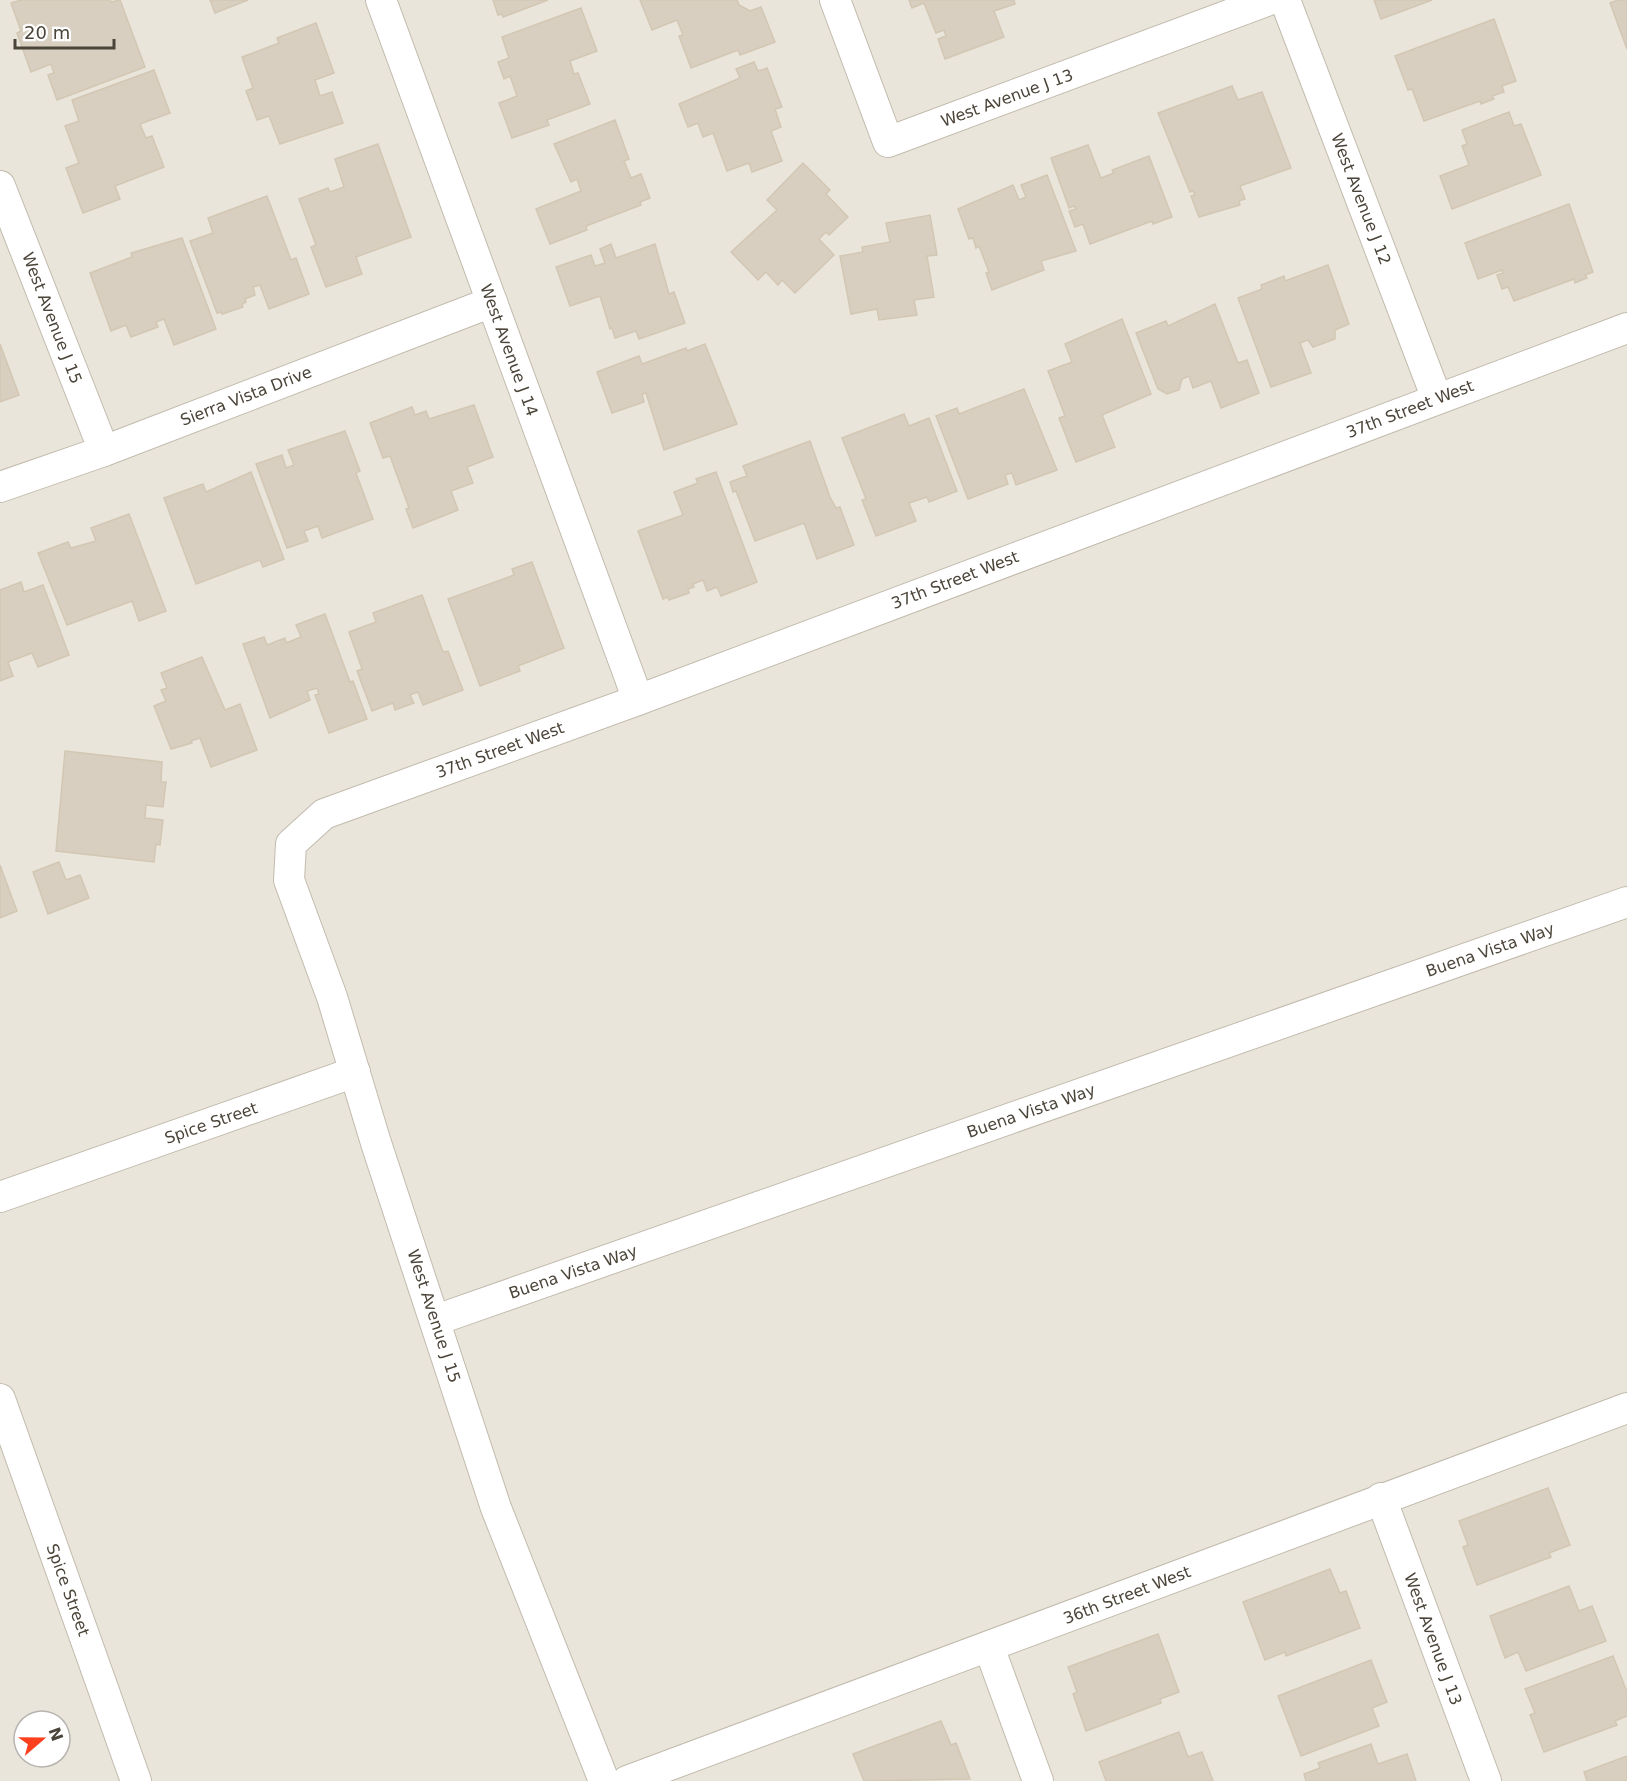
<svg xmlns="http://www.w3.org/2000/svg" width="1627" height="1781" font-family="'DejaVu Sans',sans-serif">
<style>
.residential{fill:#eae5da;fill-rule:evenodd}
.building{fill:#d8cfc1;stroke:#d3c7b4;stroke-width:1.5}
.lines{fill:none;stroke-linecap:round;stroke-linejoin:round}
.street-casing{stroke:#c2bbae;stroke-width:32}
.street{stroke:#fff;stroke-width:30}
.labels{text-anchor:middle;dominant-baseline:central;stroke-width:5;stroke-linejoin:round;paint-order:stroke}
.street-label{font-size:16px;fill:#4b4439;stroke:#fff}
</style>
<rect width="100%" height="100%" fill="#f6f3ec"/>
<path class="residential" d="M0 0H1627V1781H0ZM24 1721H60V1757H24Z"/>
<g class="building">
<polygon points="21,0 110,0 111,2 120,0 145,67 57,100 48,75 54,73 51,64 31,72 17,33 21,31 11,3"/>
<polygon points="210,0 248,0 215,13"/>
<polygon points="493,0 548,0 503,17 502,14 498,15"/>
<polygon points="640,0 737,0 739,5 750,11 761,7 775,42 740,55 738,50 691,68 679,36 683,35 677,20 652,30"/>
<polygon points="909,0 1014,0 1015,4 994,11 1004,37 945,59 938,39 946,36 944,30 936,33 924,3 912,8"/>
<polygon points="1374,0 1432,0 1381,19"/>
<polygon points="1618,0 1627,0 1627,49 1610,3"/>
<polygon points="581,8 597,51 570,61 574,74 578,73 590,104 547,120 549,125 512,138 499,103 517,96 510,76 504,79 498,62 509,58 502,37"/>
<polygon points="1494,19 1516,81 1502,86 1504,92 1492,96 1494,99 1481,104 1480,101 1424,121 1412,89 1408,90 1395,56"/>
<polygon points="316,23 334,73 315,80 320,96 332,92 343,123 280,144 269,116 257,120 246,91 253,88 242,57 279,43 277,38"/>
<polygon points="754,62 758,71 767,68 782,107 775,109 781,127 771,131 782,161 752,172 749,163 727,171 713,133 703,137 698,123 688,127 679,104 740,78 736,69"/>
<polygon points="154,70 170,113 140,124 146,138 152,136 164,167 115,186 120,199 83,213 66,168 79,163 65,126 79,121 72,100"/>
<polygon points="1232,86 1238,100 1262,92 1291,168 1240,186 1245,199 1239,201 1240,205 1199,217 1191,196 1195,195 1193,191 1190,192 1158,113"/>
<polygon points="1509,112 1514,126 1521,124 1541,175 1452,209 1440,176 1469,165 1462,146 1467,144 1462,130"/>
<polygon points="615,120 629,159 624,161 631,178 641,174 650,198 640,202 641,205 586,226 587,230 550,244 536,209 581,191 577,179 571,182 554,144"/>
<polygon points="378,144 411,237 356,257 362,274 326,287 311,247 316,245 299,199 328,188 330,192 344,187 335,159"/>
<polygon points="1088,145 1101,178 1114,173 1112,170 1149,156 1172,217 1153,224 1152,221 1090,244 1083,224 1075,227 1069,211 1076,209 1074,206 1069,208 1051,158"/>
<polygon points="803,163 830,190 826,194 848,217 829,235 826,232 819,239 834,255 795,293 782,280 778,285 766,272 758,280 731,252 777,210 767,200"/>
<polygon points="1047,175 1076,251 1041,261 1044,270 992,290 986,273 989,272 979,246 976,248 973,238 969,239 958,209 1013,185 1019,200 1026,197 1021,185"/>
<polygon points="267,196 291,260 296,258 309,294 269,309 260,285 253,287 255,295 245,299 246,302 242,304 243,307 222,314 221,312 217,313 190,241 213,233 208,218"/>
<polygon points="1569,204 1593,272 1585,275 1587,278 1575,283 1574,279 1514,301 1508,287 1502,289 1497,275 1503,273 1502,270 1478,279 1465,243"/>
<polygon points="930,215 937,255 927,256 934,297 914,300 917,315 879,320 877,309 851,314 840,256 863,252 862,247 890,242 886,223"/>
<polygon points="182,238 216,329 174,345 164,319 156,322 158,327 131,337 126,325 111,331 90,273 132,257 131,253"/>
<polygon points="611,244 616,258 655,244 669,294 674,292 685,323 639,339 636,331 615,338 612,328 610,329 600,296 570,306 556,267 591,255 595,266 605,263 600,249"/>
<polygon points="1328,265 1349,324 1335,330 1335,339 1313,347 1308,340 1300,343 1311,373 1271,387 1238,298 1262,289 1261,285 1284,276 1285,281"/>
<polygon points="1215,304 1238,363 1247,360 1259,393 1221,408 1211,381 1193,388 1189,376 1182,379 1179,390 1167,394 1158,389 1136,333 1166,321 1168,326"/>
<polygon points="1122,319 1151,394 1102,415 1115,447 1076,462 1059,418 1065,416 1048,371 1072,362 1065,344"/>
<polygon points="0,344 19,395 0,402"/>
<polygon points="705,344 737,424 664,450 646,393 642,394 644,402 612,413 597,372 639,356 642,364 686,348 687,351"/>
<polygon points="1024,389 1057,470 1016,485 1012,473 1005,475 1008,484 968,499 936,416 957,408 959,414"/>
<polygon points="474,405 493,457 467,467 473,483 451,491 458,510 413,528 406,509 409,508 390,456 383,458 370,423 412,407 415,415 426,411 429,419"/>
<polygon points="904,414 909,426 929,418 957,491 929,502 927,497 909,503 916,521 876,536 862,500 866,499 842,438"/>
<polygon points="345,431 360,471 356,473 373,519 322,538 318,526 304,531 308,541 287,548 256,464 282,455 286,468 294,465 288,450"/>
<polygon points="810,441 830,497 836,508 840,507 854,545 817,559 804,523 755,541 736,491 733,492 730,482 747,476 743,466"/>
<polygon points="251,472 284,559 263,567 260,560 196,584 164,498 203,484 206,492"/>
<polygon points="716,472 757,582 721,596 717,587 707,591 703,580 693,584 694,587 688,589 689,593 669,600 668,597 663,599 638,531 683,515 674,492 698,483 696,479"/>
<polygon points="129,514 166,611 139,621 132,601 67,625 38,553 68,542 71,548 96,541 91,528"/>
<polygon points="532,562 564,648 518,666 520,671 480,686 448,599 514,575 512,569"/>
<polygon points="21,582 24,592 43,585 69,655 38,667 32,653 8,662 13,676 0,681 0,590"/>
<polygon points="422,595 443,652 448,651 463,690 423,705 418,692 410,695 414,703 395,710 393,703 372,711 357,671 362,669 349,632 376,622 373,613"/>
<polygon points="325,614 350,682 353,681 367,719 329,733 315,695 319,694 317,688 307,691 310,700 270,718 243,644 264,637 267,645 285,638 286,643 301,637 296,625"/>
<polygon points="202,657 225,710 240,704 257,750 211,767 200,738 191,741 192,743 171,749 154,706 166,701 161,690 167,688 161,673"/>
<polygon points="65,751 162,762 161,782 166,782 163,807 146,805 145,818 163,820 160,845 156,844 154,862 56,851"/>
<polygon points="59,862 66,880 80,875 89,898 48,914 33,872"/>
<polygon points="0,865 17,911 0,918"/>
<polygon points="1548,1488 1570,1545 1549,1553 1551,1557 1477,1585 1463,1547 1468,1545 1459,1521"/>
<polygon points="1330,1569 1340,1593 1346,1591 1360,1628 1286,1656 1285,1652 1265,1660 1243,1602"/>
<polygon points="1569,1586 1579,1611 1592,1606 1606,1641 1526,1671 1518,1652 1505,1658 1490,1616"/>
<polygon points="1158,1634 1179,1692 1160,1699 1161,1703 1086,1731 1073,1694 1077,1692 1068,1667"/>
<polygon points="1613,1656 1627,1692 1627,1716 1615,1721 1617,1725 1544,1752 1530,1715 1535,1713 1525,1689"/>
<polygon points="1371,1660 1387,1702 1372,1708 1379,1726 1301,1756 1278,1696"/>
<polygon points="941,1721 951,1745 956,1743 970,1779 864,1781 853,1754"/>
<polygon points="1179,1732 1188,1757 1202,1752 1213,1781 1106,1781 1099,1762"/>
<polygon points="1371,1744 1378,1764 1407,1754 1416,1781 1306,1781 1304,1774 1320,1768 1318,1763"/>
<polygon points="1627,1756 1627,1781 1587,1781 1584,1772"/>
</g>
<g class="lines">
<defs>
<g id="street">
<polyline points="381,0 638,700"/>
<polyline points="835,0 888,142 1269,0"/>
<polyline points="1285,0 1437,399"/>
<polyline points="0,186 104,451"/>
<polyline points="0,487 104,451 492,302"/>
<polyline points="0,1197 355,1072"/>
<polyline points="436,1320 1627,902"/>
<polyline points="0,1399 136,1781"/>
<polyline points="1381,1498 1486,1781"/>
<polyline points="989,1647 1038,1781"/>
<polyline points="604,1781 496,1508 376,1143 332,997 289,880 291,844 324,814 638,700 1627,328"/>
<polyline points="627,1781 1627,1408"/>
</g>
</defs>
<use href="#street" class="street-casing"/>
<use href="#street" class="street"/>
</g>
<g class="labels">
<g class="street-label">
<text transform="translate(1007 98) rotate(-20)">West Avenue J 13</text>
<text transform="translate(1361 199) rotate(69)">West Avenue J 12</text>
<text transform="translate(52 318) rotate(69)">West Avenue J 15</text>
<text transform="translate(509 350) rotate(70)">West Avenue J 14</text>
<text transform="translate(246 396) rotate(-21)">Sierra Vista Drive</text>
<text transform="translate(1410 409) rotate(-21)">37th Street West</text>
<text transform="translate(955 580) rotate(-21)">37th Street West</text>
<text transform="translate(500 750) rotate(-20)">37th Street West</text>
<text transform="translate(1490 950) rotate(-19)">Buena Vista Way</text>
<text transform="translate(1031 1111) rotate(-19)">Buena Vista Way</text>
<text transform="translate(211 1123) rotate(-19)">Spice Street</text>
<text transform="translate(573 1272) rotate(-19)">Buena Vista Way</text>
<text transform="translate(434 1316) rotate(72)">West Avenue J 15</text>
<text transform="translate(68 1590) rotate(70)">Spice Street</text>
<text transform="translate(1127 1595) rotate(-21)">36th Street West</text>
<text transform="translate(1433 1639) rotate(70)">West Avenue J 13</text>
</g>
</g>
<g transform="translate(42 1739) rotate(70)"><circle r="28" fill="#ffffff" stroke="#b7b4b0" stroke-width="1.5"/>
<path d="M0-4.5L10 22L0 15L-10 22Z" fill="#fc3f1d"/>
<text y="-9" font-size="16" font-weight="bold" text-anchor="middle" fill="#4b4439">N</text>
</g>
<path d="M15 39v9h99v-9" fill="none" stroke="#4b4439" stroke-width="3"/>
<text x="24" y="39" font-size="18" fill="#4b4439" stroke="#ffffff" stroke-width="4.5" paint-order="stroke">20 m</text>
</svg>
